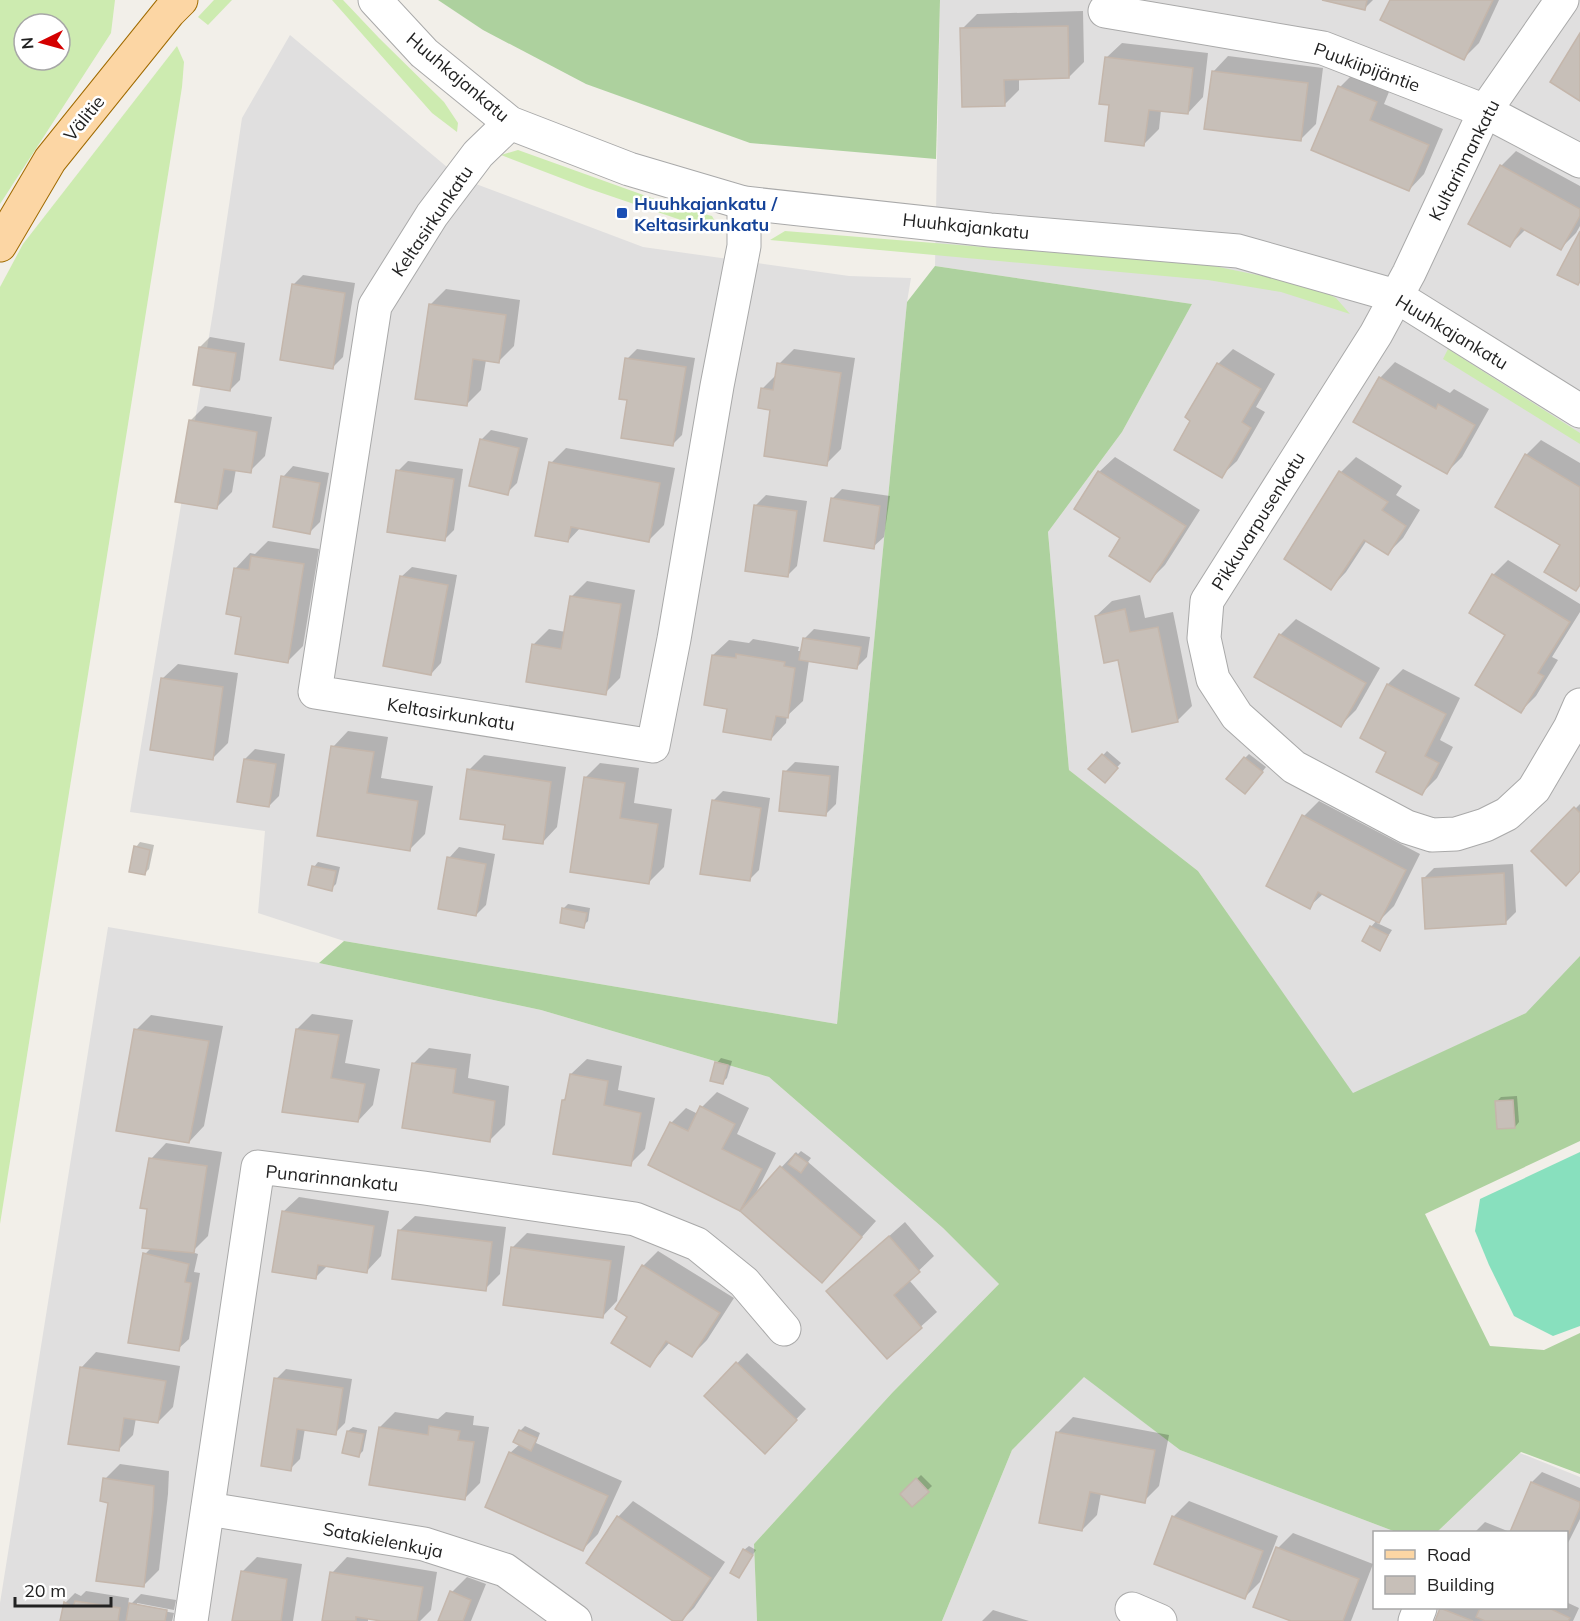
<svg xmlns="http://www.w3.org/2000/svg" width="1580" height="1621" font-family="Mulish,sans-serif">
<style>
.residential{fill:#e0dfdf}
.grass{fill:#cdebb0;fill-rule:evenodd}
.forest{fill:#add19e}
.pitch{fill:#88e0be}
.shadow{fill:#0003}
.building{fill:#c7bfb8;stroke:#c4b6ab;stroke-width:1.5}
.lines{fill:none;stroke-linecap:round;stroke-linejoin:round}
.minor-casing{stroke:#a9a9a9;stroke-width:35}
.major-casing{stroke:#a06b00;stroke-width:35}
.minor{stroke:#fff;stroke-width:33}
.major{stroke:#fcd6a4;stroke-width:33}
.transit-dot{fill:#1a4fb4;stroke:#fff;stroke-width:2}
.labels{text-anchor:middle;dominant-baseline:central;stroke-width:5;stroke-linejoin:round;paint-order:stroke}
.street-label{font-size:18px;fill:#222;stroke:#fff}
.transit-label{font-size:18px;font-weight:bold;fill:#164399;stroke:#fff;text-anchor:start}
</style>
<rect width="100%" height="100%" fill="#f2efe9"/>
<g class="residential">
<polygon points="940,0 1580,0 1580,1032 1526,1013 1353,1094 1198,871 1069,770 1048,532 1122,432 1192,304 935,266"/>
<polygon points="290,35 460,178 643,247 849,276 911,278 907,302 837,1024 344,941 258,913 265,831 130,812 214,306 242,118"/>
<polygon points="108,927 319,963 541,1010 769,1077 943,1228 999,1284 892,1393 754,1544 757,1621 0,1621 0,1603"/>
<polygon points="1084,1376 1180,1450 1396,1532 1374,1532 1374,1608 1566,1608 1566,1532 1437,1532 1520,1453 1580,1477 1580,1621 942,1621 1012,1450"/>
</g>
<g class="grass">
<path d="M0 0H115L111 33 0 204ZM24 24H60V60H24Z"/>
<polygon points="214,0 232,0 208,25 198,17"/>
<polygon points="332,0 343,0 379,38 444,102 458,123 457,132 432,113"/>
<polygon points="177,46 184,62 182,87 0,1224 0,287 23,244"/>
<polygon points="518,150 674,206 712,216 722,234 587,188 501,155"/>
<polygon points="785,231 1209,265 1315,287 1336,298 1350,314 1281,292 1208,280 770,240"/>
<polygon points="1448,349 1580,433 1580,444 1443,359"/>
</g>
<g class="forest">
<polygon points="438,0 940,0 936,159 750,143 586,84 483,30"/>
<polygon points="935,266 1192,304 1122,432 1048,532 1069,770 1198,871 1353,1093 1526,1013 1580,956 1580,1141 1425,1214 1490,1346 1544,1350 1580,1333 1580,1474 1521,1452 1437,1532 1396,1532 1180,1450 1084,1377 1012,1450 942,1621 757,1621 754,1544 892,1393 999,1284 943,1228 769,1077 541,1010 319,963 344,941 837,1024 907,302"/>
</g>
<polygon class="pitch" points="1580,1152 1580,1326 1553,1336 1514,1316 1489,1265 1475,1231 1480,1199"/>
<g class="shadow">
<polygon points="1328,0 1373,0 1364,9"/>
<polygon points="1391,0 1499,0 1479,43 1463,59"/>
<polygon points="1083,11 1084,62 1069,77 1019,78 1019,90 1004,105 962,29 977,14"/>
<polygon points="1122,43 1208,53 1203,97 1188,113 1161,110 1159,129 1144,144 1111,103 1106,58"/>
<polygon points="1228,56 1323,68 1316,124 1300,140 1213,72"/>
<polygon points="1355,72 1391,87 1384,104 1443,129 1424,174 1409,190 1340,87"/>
<polygon points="1516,151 1580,186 1580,226 1576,233 1561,248 1526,229 1510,245 1501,166"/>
<polygon points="303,275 355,283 343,357 333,367 293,285"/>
<polygon points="446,289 520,300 514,346 498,362 486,360 481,390 466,405 431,304"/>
<polygon points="210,337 245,343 240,380 230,390 200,347"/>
<polygon points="637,349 695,358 682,435 672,445 629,399 627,359"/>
<polygon points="794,349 855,358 841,449 826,464 772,409 762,389 777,374 779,364"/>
<polygon points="1233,349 1275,374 1256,407 1265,412 1237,461 1221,476 1192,420 1218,364"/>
<polygon points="1395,362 1450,393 1454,389 1489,409 1462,457 1447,472 1380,378"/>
<polygon points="205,406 272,417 265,456 250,471 236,469 232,492 217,507 190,421"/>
<polygon points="491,430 528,438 517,483 507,493 481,440"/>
<polygon points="1541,440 1580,463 1580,585 1576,589 1562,544 1526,455"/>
<polygon points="566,448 675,468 664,525 649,540 581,527 568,541 551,463"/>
<polygon points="1115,457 1200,510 1165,565 1150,580 1122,538 1076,509 1099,472"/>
<polygon points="1356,457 1402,486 1396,495 1420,510 1403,538 1388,553 1367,540 1346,572 1331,588 1341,472"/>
<polygon points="408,461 463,469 454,530 444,540 398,471"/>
<polygon points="293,466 329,473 320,522 310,532 283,477"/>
<polygon points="842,489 890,496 884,537 873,547 832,499"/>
<polygon points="766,495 807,501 797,566 787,576 756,505"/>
<polygon points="268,541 319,549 303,646 288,661 243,616 235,569 250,553 255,554"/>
<polygon points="1508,560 1580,604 1580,612 1552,657 1558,660 1536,696 1521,711 1507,635 1493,575"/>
<polygon points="412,567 457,575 441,663 431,674 401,577"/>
<polygon points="587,581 635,590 620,678 605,693 533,645 549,629 566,632 571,597"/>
<polygon points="1140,595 1145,618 1173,612 1192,706 1177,721 1119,659 1096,616 1112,601"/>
<polygon points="1296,619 1380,668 1356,710 1341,725 1256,676 1280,635"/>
<polygon points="814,629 870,637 867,657 857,667 809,660 803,701 787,716 786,723 771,739 729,707 713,655 729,640 749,643 753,639 799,647 798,651 802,651 804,639"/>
<polygon points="178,664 238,673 228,743 213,758 162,679"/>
<polygon points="1403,669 1460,698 1440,740 1453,747 1437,778 1422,793 1388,751 1362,738 1388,684"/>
<polygon points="348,731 388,737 381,778 433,786 425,834 410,849 319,835 333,747"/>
<polygon points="255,749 285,754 279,796 269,806 245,759"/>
<polygon points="1107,751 1121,763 1109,776 1090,769"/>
<polygon points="1249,754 1266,767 1250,787 1245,758"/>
<polygon points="484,755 566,767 557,827 542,843 469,770"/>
<polygon points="795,762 839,766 836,804 826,814 785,772"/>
<polygon points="600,763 639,768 634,803 672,809 664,867 649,882 585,778"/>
<polygon points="723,791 770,798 759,870 749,880 713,801"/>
<polygon points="1319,801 1420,854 1394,906 1377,923 1392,930 1380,949 1364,941 1371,927 1377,920 1324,893 1309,907 1304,816"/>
<polygon points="1580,804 1580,869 1533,851"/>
<polygon points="140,842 154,845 149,869 144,874 136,847"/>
<polygon points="459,847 495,854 486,905 476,915 449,858"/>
<polygon points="318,862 340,867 336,884 331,889 314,867"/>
<polygon points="1513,864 1516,912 1506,922 1424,878 1434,868"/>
<polygon points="568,904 590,908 588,921 583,926 563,909"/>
<polygon points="312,1014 353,1020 345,1063 380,1069 373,1105 358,1121 297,1029"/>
<polygon points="151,1015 223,1026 204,1126 189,1142 136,1030"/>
<polygon points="429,1048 471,1054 468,1078 509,1086 505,1125 489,1141 414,1063"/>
<polygon points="721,1058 732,1061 727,1078 722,1083 717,1063"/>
<polygon points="587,1059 622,1066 618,1090 655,1098 645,1149 630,1164 563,1100 568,1096 571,1074"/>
<polygon points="717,1092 749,1108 737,1134 776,1153 755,1195 796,1152 798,1154 801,1151 811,1158 808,1162 876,1221 837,1265 741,1210 650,1164 671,1123 686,1108 698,1114 702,1107"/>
<polygon points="1517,1096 1519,1122 1515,1127 1496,1102 1501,1097"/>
<polygon points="166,1143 222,1152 208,1236 192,1252 198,1254 194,1272 200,1273 189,1339 178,1349 145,1254 152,1247 149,1208 151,1159"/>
<polygon points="299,1197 389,1211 381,1256 366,1272 328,1265 315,1278 283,1212"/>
<polygon points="415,1216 506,1227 500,1274 485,1289 399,1231"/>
<polygon points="905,1222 934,1256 909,1280 937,1312 887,1357 844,1276"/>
<polygon points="527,1233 625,1246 617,1301 602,1317 512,1248"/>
<polygon points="658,1251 734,1298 707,1340 692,1355 670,1342 650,1365 629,1317 643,1266"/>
<polygon points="96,1352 180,1366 173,1407 158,1422 136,1418 133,1435 118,1450 81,1368"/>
<polygon points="747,1353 806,1409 765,1452 706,1396"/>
<polygon points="286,1369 352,1379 345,1423 335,1433 305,1428 300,1459 290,1469 276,1379"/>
<polygon points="395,1412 438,1419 446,1412 474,1416 473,1425 489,1427 480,1483 465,1498 380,1427"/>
<polygon points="1073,1417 1169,1435 1159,1486 1144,1501 1101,1493 1097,1515 1082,1530 1041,1522 1058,1432"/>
<polygon points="525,1426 540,1433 536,1443 622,1481 598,1534 583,1549 510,1453 520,1444 520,1431"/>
<polygon points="353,1427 367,1430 363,1451 359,1455 348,1431"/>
<polygon points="120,1464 169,1471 168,1494 159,1570 143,1586 110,1501 105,1479"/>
<polygon points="1542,1472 1580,1488 1580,1519 1566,1547 1566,1532 1511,1532 1532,1482"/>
<polygon points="921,1475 932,1486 912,1505 902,1494"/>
<polygon points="633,1501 725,1562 694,1608 681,1621 676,1621 618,1517"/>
<polygon points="1189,1501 1278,1536 1260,1582 1245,1597 1156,1563 1174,1516"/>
<polygon points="1485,1522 1510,1532 1475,1532"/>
<polygon points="1293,1533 1373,1564 1351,1621 1295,1621 1278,1548"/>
<polygon points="749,1546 756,1550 739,1576 744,1550"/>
<polygon points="257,1557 302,1564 293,1621 234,1621 242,1572"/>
<polygon points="347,1557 437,1572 431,1610 420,1621 390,1621 368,1618 368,1621 324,1621 332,1573"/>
<polygon points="467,1577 486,1584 471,1621 440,1621 452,1592"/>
<polygon points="86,1591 129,1598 128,1607 141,1594 176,1600 174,1610 137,1603 137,1606 174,1613 172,1621 62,1621 65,1603 75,1593 81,1596"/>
<polygon points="1566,1602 1579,1608 1573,1621 1436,1621 1442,1608 1566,1608"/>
<polygon points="993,1610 1029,1621 982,1621"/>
</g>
<g class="building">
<polygon points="1322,0 1367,0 1365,10"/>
<polygon points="1390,0 1493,0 1464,60 1380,20"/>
<polygon points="1068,26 1069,78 1004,80 1005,106 962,107 960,28"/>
<polygon points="1580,33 1580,101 1550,82"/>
<polygon points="1105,57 1193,68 1188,114 1149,110 1144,146 1105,141 1109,105 1099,104"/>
<polygon points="1212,71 1308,83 1301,141 1204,129"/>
<polygon points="1338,86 1377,102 1370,120 1429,145 1409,191 1311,150"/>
<polygon points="1500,165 1580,209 1580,216 1561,250 1521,228 1510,247 1468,224"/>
<polygon points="1580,231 1580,281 1578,285 1557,275"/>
<polygon points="292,284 345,293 333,369 280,360"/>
<polygon points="429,304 506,315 499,363 473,359 467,406 415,399"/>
<polygon points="199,347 236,353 230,391 193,385"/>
<polygon points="625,358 686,367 673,446 621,438 627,400 619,399"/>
<polygon points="777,363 841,373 827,466 764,456 770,410 758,408 761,388 773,390"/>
<polygon points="1217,363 1261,389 1242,422 1251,428 1222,478 1174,450 1190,421 1185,417"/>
<polygon points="1379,377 1436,409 1438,404 1475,425 1447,474 1353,422"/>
<polygon points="189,420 257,432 251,473 224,469 217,509 175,502"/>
<polygon points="480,439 519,448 508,495 469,486"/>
<polygon points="1525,454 1580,487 1580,585 1576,591 1544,572 1560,545 1495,507"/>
<polygon points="549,462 660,483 649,542 571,527 568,542 535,536"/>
<polygon points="396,470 454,479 445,541 387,532"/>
<polygon points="1098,471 1186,526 1150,582 1109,556 1120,538 1074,509"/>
<polygon points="1339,471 1388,502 1382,510 1406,526 1388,555 1364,540 1331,590 1284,559"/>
<polygon points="281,476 320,483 310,534 273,527"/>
<polygon points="831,498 880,506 874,549 824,541"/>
<polygon points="754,505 797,511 788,577 745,571"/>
<polygon points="251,556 304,564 288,663 235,654 241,617 226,614 234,568 249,570"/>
<polygon points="1492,574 1570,622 1538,673 1544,676 1521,713 1475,685 1505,635 1469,613"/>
<polygon points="400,576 448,585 431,675 383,666"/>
<polygon points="570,596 621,604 606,695 526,682 532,644 561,649"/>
<polygon points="1125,609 1130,632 1158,627 1178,722 1132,732 1118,660 1104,663 1095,616"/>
<polygon points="1279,634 1366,683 1341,727 1254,677"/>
<polygon points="803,638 861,647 857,669 799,660"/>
<polygon points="736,654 785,662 784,666 795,668 788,718 776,716 771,740 723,732 727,709 704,705 712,655 736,658"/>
<polygon points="161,678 223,687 213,760 150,750"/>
<polygon points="1387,684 1446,714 1425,756 1439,763 1422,795 1376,772 1386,752 1360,738"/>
<polygon points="331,746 374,752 367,793 418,801 410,851 317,836"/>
<polygon points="1102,754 1118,768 1105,783 1088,769"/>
<polygon points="1244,757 1263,772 1245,794 1226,779"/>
<polygon points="244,759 276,764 269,807 237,802"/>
<polygon points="467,769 551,782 543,844 503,839 505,825 460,819"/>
<polygon points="783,771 830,776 826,816 779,811"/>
<polygon points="584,777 625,783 620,818 658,824 649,884 570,872"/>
<polygon points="712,800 761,808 750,881 700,874"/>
<polygon points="1574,807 1580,813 1580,871 1566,886 1531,851"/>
<polygon points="1302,815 1406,870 1379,923 1318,892 1310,909 1266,886"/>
<polygon points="134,846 150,850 145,875 129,872"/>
<polygon points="447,857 486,864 476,916 438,909"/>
<polygon points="312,866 336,871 332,891 308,885"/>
<polygon points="1504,873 1506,924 1425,929 1422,878"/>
<polygon points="562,908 587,913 584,928 560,923"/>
<polygon points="1370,926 1388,935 1380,951 1362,941"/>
<polygon points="134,1029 209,1041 189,1143 116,1131"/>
<polygon points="296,1029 339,1035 331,1078 365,1084 358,1122 282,1112"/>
<polygon points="715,1062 728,1065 723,1084 710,1081"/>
<polygon points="412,1063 456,1069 453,1093 495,1101 490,1142 402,1128"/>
<polygon points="570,1074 608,1081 604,1105 641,1113 631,1166 553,1154 562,1100 565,1100"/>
<polygon points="1513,1100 1515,1128 1497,1129 1495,1101"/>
<polygon points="700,1106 735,1124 722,1149 762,1169 740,1211 648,1165 670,1122 688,1131"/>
<polygon points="795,1154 808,1163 801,1173 788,1164"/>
<polygon points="149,1158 207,1166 194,1253 142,1248 147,1209 140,1208"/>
<polygon points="780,1166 862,1237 822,1283 740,1211"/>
<polygon points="282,1211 374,1226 367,1273 318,1265 316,1279 272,1272"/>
<polygon points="398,1230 492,1242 486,1291 392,1279"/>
<polygon points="889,1236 920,1272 894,1295 922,1328 887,1359 826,1291"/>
<polygon points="511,1247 611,1261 603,1318 503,1305"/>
<polygon points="143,1253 189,1264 185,1282 191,1283 179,1351 128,1343"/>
<polygon points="642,1265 720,1313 692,1357 666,1341 650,1367 611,1343 627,1317 615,1309"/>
<polygon points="736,1362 797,1420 765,1454 704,1396"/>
<polygon points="80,1367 166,1381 158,1423 124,1418 119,1451 68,1444"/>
<polygon points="274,1378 343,1388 336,1435 297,1429 291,1471 261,1466"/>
<polygon points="429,1426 460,1431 458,1440 474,1442 465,1500 369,1485 379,1427 428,1435"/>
<polygon points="519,1430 537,1438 531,1451 513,1442"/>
<polygon points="347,1431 364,1434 359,1457 342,1453"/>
<polygon points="1056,1432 1155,1450 1145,1503 1090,1492 1082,1531 1039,1523"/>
<polygon points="509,1452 608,1496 583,1551 485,1507"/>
<polygon points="103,1478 154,1486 153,1510 144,1587 96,1581 108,1503 100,1501"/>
<polygon points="916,1478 929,1492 912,1507 900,1494"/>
<polygon points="1531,1482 1580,1502 1580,1507 1566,1540 1566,1532 1510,1532"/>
<polygon points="617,1516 711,1578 682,1621 673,1621 586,1563"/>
<polygon points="1172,1516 1263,1551 1245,1599 1154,1564"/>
<polygon points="1276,1547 1359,1579 1343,1621 1291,1621 1253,1607"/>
<polygon points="743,1549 753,1555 739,1578 730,1573"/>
<polygon points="241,1571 287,1579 281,1621 232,1621"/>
<polygon points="330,1572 423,1587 417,1621 381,1621 356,1617 356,1621 322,1621"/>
<polygon points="450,1591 471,1600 463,1621 438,1621"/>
<polygon points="75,1601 120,1608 118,1621 60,1621 64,1602 73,1607"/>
<polygon points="129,1603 167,1610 165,1621 126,1621"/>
<polygon points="1440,1608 1473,1621 1435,1621"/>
<polygon points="1480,1608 1552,1608 1551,1609 1570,1618 1568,1621 1485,1621 1476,1617"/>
</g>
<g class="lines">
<defs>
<g id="minor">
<polyline points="375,0 424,53 510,123 629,169 744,203 990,230 1238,251 1396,296 1580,411"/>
<polyline points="1562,0 1485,111 1409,273 1376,334 1207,601 1204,638 1213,679 1237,716 1294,767 1407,827 1432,835 1456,834 1485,825 1507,814 1534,789 1570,728 1580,705"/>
<polyline points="1105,11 1323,48 1485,111 1580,161"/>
<polyline points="510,123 478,154 432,215 375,306 315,692 653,746 674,639 717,386 744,246 744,203"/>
<polyline points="208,1509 424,1544 505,1570 575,1621"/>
<polyline points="1132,1609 1160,1621"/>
<polyline points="191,1621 258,1167 424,1188 635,1219 697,1244 744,1282 784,1329"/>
<polyline points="1415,1621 1420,1608"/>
</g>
<polyline id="major" points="0,245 50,160 169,12 181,0"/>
</defs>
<use href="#minor" class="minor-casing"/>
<use href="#major" class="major-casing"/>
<use href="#minor" class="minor"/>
<use href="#major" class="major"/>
</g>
<rect class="transit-dot" x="616" y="207" width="12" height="12" rx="3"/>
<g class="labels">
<g class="street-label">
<text transform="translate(1367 67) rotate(20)">Puukiipijäntie</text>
<text transform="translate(458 77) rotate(40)">Huuhkajankatu</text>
<text transform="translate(84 118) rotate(-51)">Välitie</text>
<text transform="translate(1464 160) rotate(-63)">Kultarinnankatu</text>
<text transform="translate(432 221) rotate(-56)">Keltasirkunkatu</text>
<text transform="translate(966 226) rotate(6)">Huuhkajankatu</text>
<text transform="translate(1452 332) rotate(31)">Huuhkajankatu</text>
<text transform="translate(1258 521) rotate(-58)">Pikkuvarpusenkatu</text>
<text transform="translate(451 714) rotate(9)">Keltasirkunkatu</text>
<text transform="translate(332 1178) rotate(6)">Punarinnankatu</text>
<text transform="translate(383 1540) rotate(11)">Satakielenkuja</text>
</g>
<g class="transit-label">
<text x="634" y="203">Huuhkajankatu /<tspan x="634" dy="21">Keltasirkunkatu</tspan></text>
</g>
</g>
<rect x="1373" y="1531" width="195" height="78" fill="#ffffff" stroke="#a7a7a7" stroke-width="1.5"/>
<rect x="1385" y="1550" width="30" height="9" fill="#fcd6a4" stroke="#a7a7a7" stroke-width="1.5"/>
<text x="1427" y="1561" font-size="18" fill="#222222">Road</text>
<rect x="1385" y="1576" width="30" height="18" fill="#c7bfb8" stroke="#a7a7a7" stroke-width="1.5"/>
<text x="1427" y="1591" font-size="18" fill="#222222">Building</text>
<g transform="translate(42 42) rotate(265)"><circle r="28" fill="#ffffff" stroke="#a7a7a7" stroke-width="1.5"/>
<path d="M0-4.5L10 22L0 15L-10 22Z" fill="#d40000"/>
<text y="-9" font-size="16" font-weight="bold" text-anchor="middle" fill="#222222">N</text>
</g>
<path d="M15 1597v9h96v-9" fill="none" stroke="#222222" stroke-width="3"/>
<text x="24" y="1597" font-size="18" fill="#222222" stroke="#ffffff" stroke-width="4.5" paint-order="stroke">20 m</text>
</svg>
